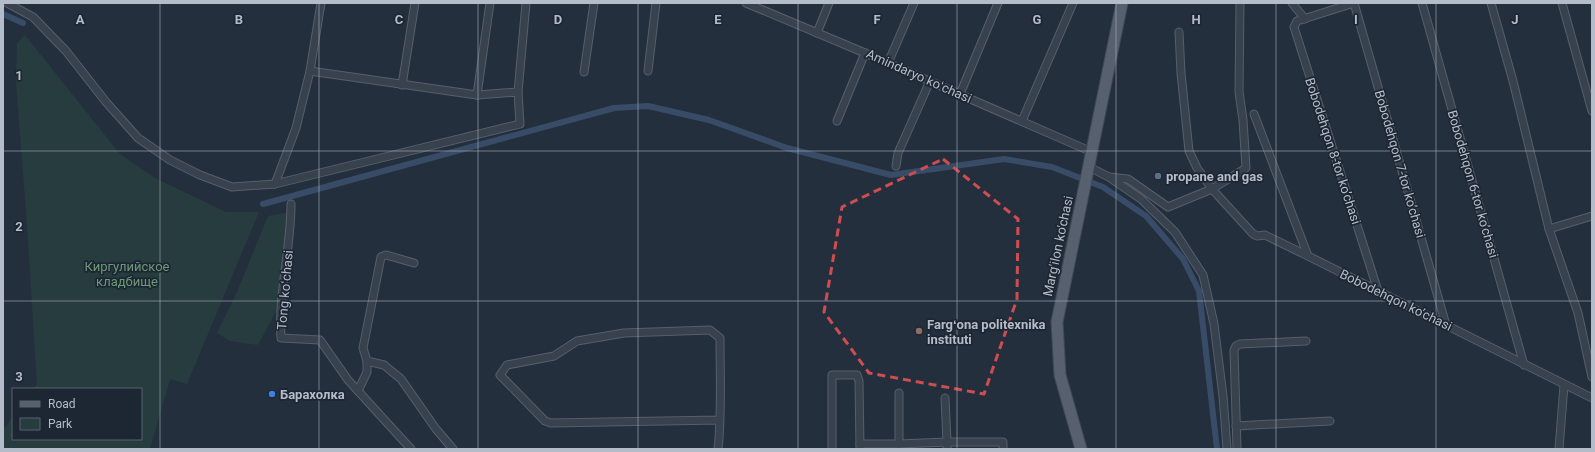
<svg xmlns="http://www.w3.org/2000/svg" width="1595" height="452" font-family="Roboto,sans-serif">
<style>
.green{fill:#263c3f}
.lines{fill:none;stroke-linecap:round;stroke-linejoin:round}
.canal{stroke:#394c67;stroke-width:6}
.street-casing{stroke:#565f6c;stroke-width:9}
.primary-casing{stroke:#414a57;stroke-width:13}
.street{stroke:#38414e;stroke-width:7}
.primary{stroke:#56606e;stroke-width:11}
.marked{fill:none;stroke:#ce4d50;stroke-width:3;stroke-dasharray:8 5;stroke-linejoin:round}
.grid{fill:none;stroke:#b4bcc9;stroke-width:1;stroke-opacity:0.55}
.service-dot{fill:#5c6f8a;stroke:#1d2633;stroke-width:1.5}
.education-dot{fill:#8d6e63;stroke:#1d2633;stroke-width:1.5}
.shop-dot{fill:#3f7fe0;stroke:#1d2633;stroke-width:1.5}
.labels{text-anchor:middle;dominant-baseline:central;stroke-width:3.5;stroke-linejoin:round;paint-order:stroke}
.street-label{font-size:13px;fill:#b4bcc9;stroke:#1d2633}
.poi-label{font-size:13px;font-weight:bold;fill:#b4bcc9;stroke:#1d2633;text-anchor:start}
.park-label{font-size:13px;fill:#6b9a76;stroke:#1d2633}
.grid-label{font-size:13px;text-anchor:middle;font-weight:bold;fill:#b4bcc9;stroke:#1d2633;stroke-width:3.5;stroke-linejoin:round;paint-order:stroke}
</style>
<rect width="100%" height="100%" fill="#242f3e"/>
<g class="green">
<polygon points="25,35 120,154 155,178 226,212 259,212 187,384 170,379 150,449 3,449 3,430 13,416 13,439 141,439 141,389 33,389 37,384 26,212 16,83 17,43"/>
<polygon points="290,212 280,304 258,345 230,341 217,333 237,292 268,216"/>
</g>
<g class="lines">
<g class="canal">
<polyline points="3,14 23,23"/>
<polyline points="263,204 614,108 648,106 709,120 787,148 891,175 1004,159 1052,167 1103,187 1146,216 1183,259 1199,291 1217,449"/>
</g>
<defs>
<g id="street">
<polyline points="7,3 33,17 66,51 106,102 138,138 170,160 200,175 232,187 275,184 520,124 518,92 477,95 310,71"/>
<polyline points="746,3 865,53 1092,152"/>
<polyline points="1292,3 1305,19"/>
<polyline points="1354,3 1297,21 1294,27 1378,291"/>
<polyline points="1354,3 1446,325"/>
<polyline points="1422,3 1524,365"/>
<polyline points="1491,3 1513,81 1549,229 1578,313 1592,377"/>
<polyline points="1562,3 1592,111"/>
<polyline points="1179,32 1181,73 1189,151 1197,168 1212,189 1253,234 1257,236 1265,235 1308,256 1592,398"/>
<polyline points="817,33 829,3"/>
<polyline points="888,63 914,3"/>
<polyline points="648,71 656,3"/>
<polyline points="584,72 594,3"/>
<polyline points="402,85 415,3"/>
<polyline points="518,92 526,3"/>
<polyline points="960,94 998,3"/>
<polyline points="477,95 490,3"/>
<polyline points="1254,114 1308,256"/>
<polyline points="837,121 865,53"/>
<polyline points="1022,121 1073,3"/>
<polyline points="896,166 898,153 930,81"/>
<polyline points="1089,167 1109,177 1128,179 1168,207 1212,189 1246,168 1243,120 1239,92 1240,3"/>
<polyline points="1109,177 1141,199 1175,232 1203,275 1214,324 1223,396 1227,449"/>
<polyline points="275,184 296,128 310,71 321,3"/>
<path d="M291 204C291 249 278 294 281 338L320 340 348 380 411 449"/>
<polyline points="1549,229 1592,216"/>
<polyline points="414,263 386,255 381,257 363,348 367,361 384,365 401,379 436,429 453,449"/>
<polyline points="358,391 367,372 367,361"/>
<polyline points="899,393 899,444 947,442 947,449"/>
<polyline points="945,398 947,442 1003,442 1003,449"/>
<polyline points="1236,426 1330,421"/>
<polyline points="860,444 899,444"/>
<path d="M718 449C722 413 720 375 720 338L710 330 624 333 577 341 554 356 507 365 500 375 545 421 551 423 719 420"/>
<polyline points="832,449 832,375 857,375 859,381 860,449"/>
<polyline points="1237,449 1234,350 1236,346 1240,344 1306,341"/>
<polyline points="1559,449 1564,385"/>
</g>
<polyline id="primary" points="1081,449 1060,375 1057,322 1122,3"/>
</defs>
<use href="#street" class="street-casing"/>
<use href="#primary" class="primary-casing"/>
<use href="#street" class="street"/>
<use href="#primary" class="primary"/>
</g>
<path class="marked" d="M943 159 1018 219 1017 299 984 394 869 373 824 312 842 207Z"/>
<path class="grid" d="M160 3V449M319 3V449M478 3V449M638 3V449M798 3V449M957 3V449M1116 3V449M1276 3V449M1436 3V449M3 151H1592M3 301H1592"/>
<circle class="service-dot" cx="1158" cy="176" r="4"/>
<circle class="education-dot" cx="919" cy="331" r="4"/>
<circle class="shop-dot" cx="272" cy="394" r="4"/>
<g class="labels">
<g class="street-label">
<text transform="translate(919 76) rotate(24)">Amindaryo koʻchasi</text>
<text transform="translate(1333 151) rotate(72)">Bobodehqon 8-tor koʼchasi</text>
<text transform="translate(1400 164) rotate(74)">Bobodehqon 7-tor koʼchasi</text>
<text transform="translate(1473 184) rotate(74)">Bobodehqon 6-tor koʼchasi</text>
<text transform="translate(1058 246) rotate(-78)">Marg'ilon ko'chasi</text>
<text transform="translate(285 290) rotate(-85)">Tong koʻchasi</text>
<text transform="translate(1396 300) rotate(26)">Bobodehqon koʼchasi</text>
</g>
<g class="poi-label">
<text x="1166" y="176">propane and gas</text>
<text x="927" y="324">Fargʻona politexnika<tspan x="927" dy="15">instituti</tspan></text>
<text x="280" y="394">Барахолка</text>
</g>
<g class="park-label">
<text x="127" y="266">Киргулийское<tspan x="127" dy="15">кладбище</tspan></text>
</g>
</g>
<g class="grid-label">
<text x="80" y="24">A</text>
<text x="239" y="24">B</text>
<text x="399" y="24">C</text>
<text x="558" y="24">D</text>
<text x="718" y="24">E</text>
<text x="877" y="24">F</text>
<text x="1037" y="24">G</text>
<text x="1196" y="24">H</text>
<text x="1356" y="24">I</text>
<text x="1515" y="24">J</text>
<text x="19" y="80">1</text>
<text x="19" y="231">2</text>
<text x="19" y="381">3</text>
</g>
<rect width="1595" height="452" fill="none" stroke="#b4bcc9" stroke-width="8"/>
<rect x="12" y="388" width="130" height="52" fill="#1d2633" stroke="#59626f"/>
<rect x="20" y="401" width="20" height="6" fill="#56606e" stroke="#59626f"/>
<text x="48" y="408" font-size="12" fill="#b4bcc9">Road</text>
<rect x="20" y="418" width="20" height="12" fill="#263c3f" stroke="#59626f"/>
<text x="48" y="428" font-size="12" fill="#b4bcc9">Park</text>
</svg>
